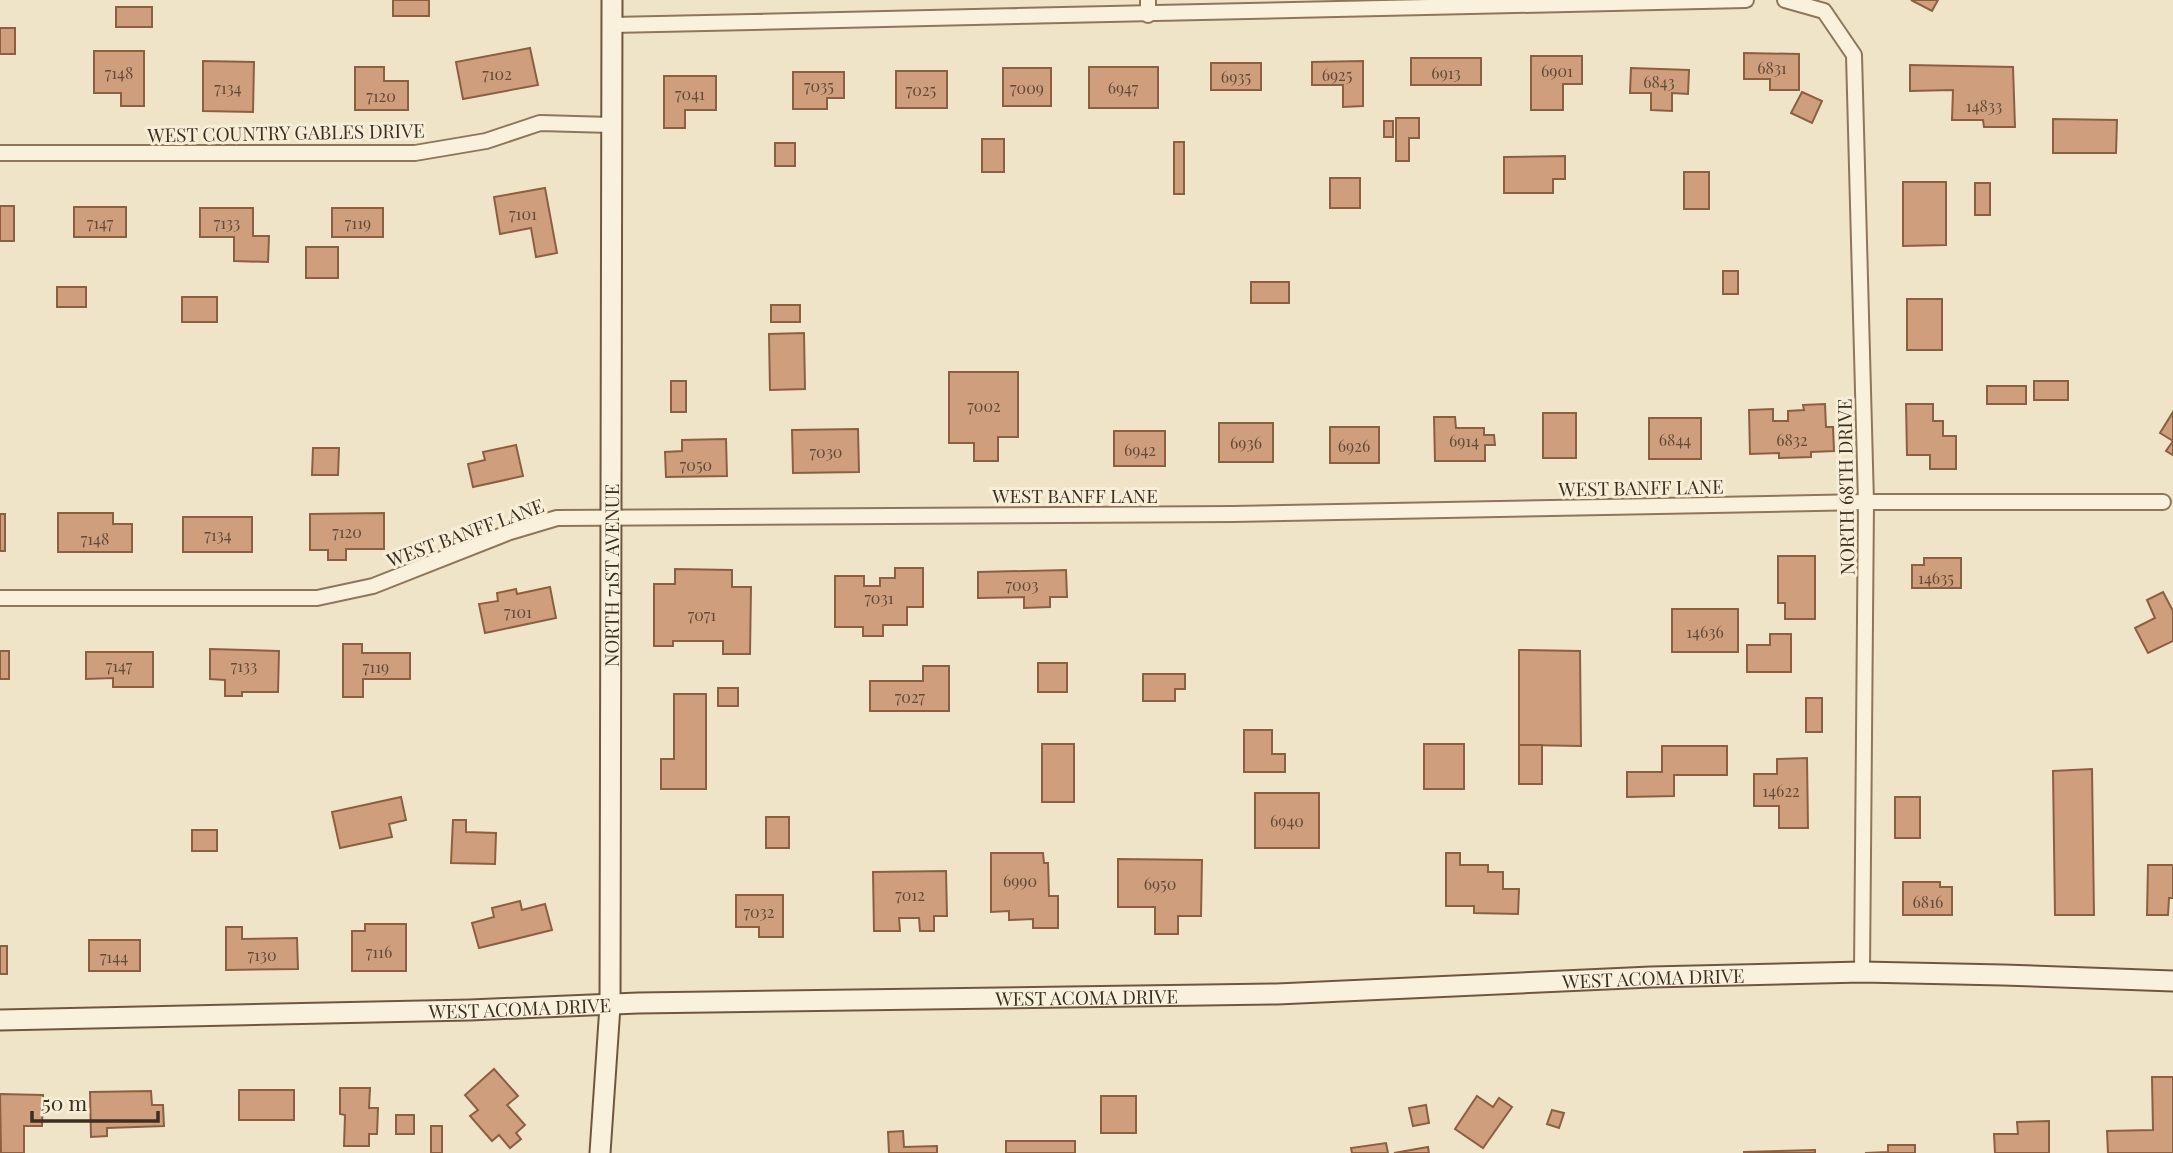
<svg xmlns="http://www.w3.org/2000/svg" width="2173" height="1153" font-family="'Playfair Display',serif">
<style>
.building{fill:#cf9f7d;stroke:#8d5f41;stroke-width:2}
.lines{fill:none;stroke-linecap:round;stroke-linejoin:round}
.street-casing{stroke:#8d765c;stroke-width:18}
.secondary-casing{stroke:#6f573f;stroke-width:23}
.street{stroke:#faf1dc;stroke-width:14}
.secondary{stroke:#faf1dc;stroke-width:19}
.labels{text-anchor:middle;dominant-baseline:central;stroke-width:6;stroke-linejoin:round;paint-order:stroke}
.number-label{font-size:16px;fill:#624a37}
.street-label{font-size:19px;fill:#3d2e20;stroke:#f7eed8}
</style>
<rect width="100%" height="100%" fill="#f0e4c8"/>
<g class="building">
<rect x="393" y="0" width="36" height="16"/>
<polygon points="1911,0 1938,0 1932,11"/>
<rect x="116" y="7" width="36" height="20"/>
<rect x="0" y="28" width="15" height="26"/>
<polygon points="530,48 538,85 463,99 456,62"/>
<polygon points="94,51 144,51 144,106 121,106 121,93 94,93"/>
<polygon points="1744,53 1799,54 1799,90 1770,90 1770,79 1744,79"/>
<polygon points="1531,56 1582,56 1582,84 1563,84 1563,110 1531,110"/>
<rect x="1411" y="58" width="70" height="27"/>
<polygon points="203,61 254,62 253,112 203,111"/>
<polygon points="1363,61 1363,106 1343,107 1343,85 1312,85 1312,62"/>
<rect x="1211" y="63" width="50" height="27"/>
<polygon points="1910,65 2013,67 2015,127 1984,127 1983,120 1952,120 1953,90 1910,91"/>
<polygon points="355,67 384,67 384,81 408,81 408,110 355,110"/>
<rect x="1089" y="67" width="69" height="41"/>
<rect x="1003" y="68" width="48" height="38"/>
<polygon points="1631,68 1689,70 1688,94 1672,93 1672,111 1651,110 1651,93 1630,93"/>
<rect x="896" y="71" width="51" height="37"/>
<polygon points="793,72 844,72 844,98 827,98 827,109 793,109"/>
<polygon points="664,76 716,76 716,110 685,110 685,128 664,128"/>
<polygon points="1802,92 1822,101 1812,123 1791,113"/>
<polygon points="1396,118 1419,118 1419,138 1409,138 1409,161 1396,161"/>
<polygon points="2053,119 2117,120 2116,153 2053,153"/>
<rect x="1384" y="121" width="9" height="16"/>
<rect x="982" y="139" width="22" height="33"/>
<rect x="1174" y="142" width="10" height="52"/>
<rect x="775" y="143" width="20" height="23"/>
<polygon points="1565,156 1565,179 1553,179 1553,193 1504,193 1504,157"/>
<rect x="1684" y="172" width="25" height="37"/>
<rect x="1330" y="178" width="30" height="30"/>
<polygon points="1903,182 1946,182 1946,245 1903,246"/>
<rect x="1975" y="183" width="15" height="32"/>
<polygon points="545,188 557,253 536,257 531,228 500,234 494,197"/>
<rect x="0" y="206" width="14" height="35"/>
<rect x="74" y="207" width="52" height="30"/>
<polygon points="200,208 253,208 253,236 269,236 268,262 234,261 234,237 200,237"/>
<rect x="332" y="208" width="51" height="29"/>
<rect x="306" y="247" width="32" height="31"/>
<rect x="1723" y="271" width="15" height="23"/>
<rect x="1251" y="282" width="38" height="21"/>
<rect x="57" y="287" width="29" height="20"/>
<rect x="182" y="297" width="35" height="25"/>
<rect x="1907" y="299" width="35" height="51"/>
<rect x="771" y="305" width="29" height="17"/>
<polygon points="804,333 805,389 770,390 769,334"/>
<polygon points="949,372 1018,372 1018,437 998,437 998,461 974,461 974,443 949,443"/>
<rect x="671" y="381" width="15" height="31"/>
<rect x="2034" y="381" width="34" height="19"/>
<rect x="1987" y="386" width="39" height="18"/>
<polygon points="1825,404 1826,427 1833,427 1834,451 1811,452 1811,457 1779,458 1779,453 1750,454 1749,410 1773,409 1773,421 1788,421 1788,411 1804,410 1803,405"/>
<polygon points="1906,404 1933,404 1933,421 1943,421 1943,436 1956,436 1956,469 1930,469 1930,455 1907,455"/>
<polygon points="2173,412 2173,455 2166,451 2173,441 2160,433"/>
<rect x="1543" y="413" width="33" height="45"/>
<polygon points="1434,417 1455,417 1456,428 1484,428 1484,435 1494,435 1495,445 1485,445 1485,461 1435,461"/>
<rect x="1649" y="418" width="52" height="41"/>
<rect x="1219" y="423" width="54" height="39"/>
<rect x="1330" y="427" width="49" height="36"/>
<polygon points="858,429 859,472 793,473 792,430"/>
<rect x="1114" y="431" width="51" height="35"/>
<polygon points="726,439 727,476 666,477 665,452 682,451 682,440"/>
<polygon points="516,445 523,476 473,487 468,464 485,460 483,452"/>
<polygon points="313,448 339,448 338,475 312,475"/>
<polygon points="58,513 113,513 113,524 132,524 132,552 58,552"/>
<polygon points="384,513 384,549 346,549 346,560 328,560 328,550 310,550 310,514"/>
<rect x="0" y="514" width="5" height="37"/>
<rect x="183" y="517" width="69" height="35"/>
<polygon points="1778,556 1815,556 1815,619 1785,619 1785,603 1778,603"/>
<polygon points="1924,558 1961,558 1961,588 1912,588 1912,565 1924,565"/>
<polygon points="895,568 923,568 923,607 907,607 907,625 883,625 883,636 863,636 863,627 835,627 835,576 864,576 864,586 880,586 880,578 895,578"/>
<polygon points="675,569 732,570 732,587 751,587 750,654 723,654 723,641 673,641 673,646 654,646 654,584 675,584"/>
<polygon points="1066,570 1067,597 1050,597 1050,607 1024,608 1024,597 978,598 978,572"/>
<polygon points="550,587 556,618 485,633 479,604 498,601 497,593 516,589 517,594"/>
<polygon points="2163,592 2173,611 2173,641 2148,653 2135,628 2155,618 2147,600"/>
<rect x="1672" y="609" width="66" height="43"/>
<polygon points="1770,634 1791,634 1791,672 1747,672 1747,645 1770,645"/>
<polygon points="343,644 362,644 362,653 410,653 410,679 363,679 363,697 343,697"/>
<polygon points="210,649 279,651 278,692 242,692 242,696 225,696 225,680 210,679"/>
<polygon points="1519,650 1580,651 1581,746 1519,745"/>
<rect x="0" y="651" width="9" height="28"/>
<polygon points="86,652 153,652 153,687 113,687 113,678 86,679"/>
<rect x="1038" y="663" width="29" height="29"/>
<polygon points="923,666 949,666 949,711 870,711 870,681 923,681"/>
<polygon points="1143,674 1185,674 1185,689 1175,689 1175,701 1143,701"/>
<rect x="718" y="688" width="20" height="18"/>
<polygon points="674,694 706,694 706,789 661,789 661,759 674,759"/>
<rect x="1806" y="698" width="16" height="34"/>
<polygon points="1244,730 1272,730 1272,754 1285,754 1285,772 1244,772"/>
<rect x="1042" y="744" width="32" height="58"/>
<rect x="1424" y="744" width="40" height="45"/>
<rect x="1519" y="745" width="23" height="39"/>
<polygon points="1662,746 1727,746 1727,775 1674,775 1674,796 1627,797 1627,772 1662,772"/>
<polygon points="1807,758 1808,828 1779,828 1779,806 1754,806 1754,774 1777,774 1777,759"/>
<polygon points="2092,769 2094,915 2055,915 2053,771"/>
<rect x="1255" y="793" width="64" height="55"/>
<polygon points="401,797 406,820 389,824 392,837 340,848 332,812"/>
<rect x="1895" y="797" width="25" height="41"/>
<rect x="766" y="817" width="23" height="31"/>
<polygon points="453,820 466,820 466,832 496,833 495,864 451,863"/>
<rect x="192" y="830" width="25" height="21"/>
<polygon points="991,853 1043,853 1044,863 1048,863 1049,896 1058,896 1058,928 1033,928 1033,919 1009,920 1009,911 991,912"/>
<polygon points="1446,853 1460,853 1460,865 1488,865 1488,872 1503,872 1503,889 1519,889 1518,914 1474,913 1474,906 1446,906"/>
<polygon points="1118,859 1202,860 1201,916 1178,916 1178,934 1155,934 1155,907 1118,907"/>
<polygon points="2148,865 2173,865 2173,898 2169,898 2168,915 2147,915"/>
<polygon points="946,871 947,916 934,916 934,931 920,931 919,918 899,918 900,931 874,931 873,872"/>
<polygon points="1903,882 1940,882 1940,887 1952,887 1952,915 1903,915"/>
<polygon points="736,895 783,895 783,937 759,937 759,927 736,927"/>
<polygon points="520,901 522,910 545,904 552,930 479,948 472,923 494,917 492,908"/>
<polygon points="365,924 406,924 406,971 352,971 352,931 365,931"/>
<polygon points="226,927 242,927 242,939 297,938 298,969 226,970"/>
<rect x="89" y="940" width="51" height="31"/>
<rect x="0" y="946" width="7" height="28"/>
<polygon points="494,1069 518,1096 507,1105 525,1125 516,1133 521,1139 510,1148 499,1135 492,1141 470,1116 478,1110 465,1095"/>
<polygon points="2152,1077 2173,1077 2173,1153 2108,1153 2107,1131 2153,1130"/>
<polygon points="340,1088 370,1088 369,1108 378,1108 377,1134 369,1134 369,1146 344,1146 345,1115 340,1114"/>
<rect x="239" y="1090" width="55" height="30"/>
<polygon points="151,1091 152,1105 163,1105 164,1126 107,1128 107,1136 91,1137 90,1092"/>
<polygon points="0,1094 43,1095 42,1126 24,1126 24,1153 1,1153"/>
<rect x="1101" y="1096" width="35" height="37"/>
<polygon points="1477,1096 1493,1107 1499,1098 1512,1107 1483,1148 1455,1129"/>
<polygon points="1426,1105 1429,1123 1413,1126 1409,1108"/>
<polygon points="1552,1110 1564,1113 1559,1128 1547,1124"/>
<rect x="396" y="1115" width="18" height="19"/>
<polygon points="2049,1121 2049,1153 1995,1153 1994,1134 2018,1134 2017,1122"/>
<rect x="431" y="1126" width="11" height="27"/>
<polygon points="903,1131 904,1147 937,1146 937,1153 889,1153 888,1132"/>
<rect x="1006" y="1141" width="69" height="12"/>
<polygon points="1386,1143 1388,1153 1352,1153 1351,1148"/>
<polygon points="1888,1145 1915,1145 1915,1153 1865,1153 1888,1152"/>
<polygon points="1428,1147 1429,1153 1394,1153"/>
<polygon points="1815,1150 1815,1153 1744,1153 1744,1152"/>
</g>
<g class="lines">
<defs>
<g id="street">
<polyline points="1148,0 1148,15"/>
<polyline points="1785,0 1824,11 1854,55 1866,502 1862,972"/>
<polyline points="612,25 1746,0"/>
<polyline points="0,153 415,153 486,141 540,123 611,125"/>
<polyline points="0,598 317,598 373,586 510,532 557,518 1233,514 1866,502 2163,502"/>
</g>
<g id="secondary">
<path id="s1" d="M0 1020 470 1010 638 1003 1277 994 1651 977 1862 972 2003 975 2173 981"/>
<path id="s2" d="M600 1153 610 1006 612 0"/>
</g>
</defs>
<use href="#street" class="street-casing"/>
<use href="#secondary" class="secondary-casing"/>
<use href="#street" class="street"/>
<use href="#secondary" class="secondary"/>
</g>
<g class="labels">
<g class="number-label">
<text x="1772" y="67">6831</text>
<text x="1557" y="70">6901</text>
<text x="119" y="72">7148</text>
<text x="1446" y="72">6913</text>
<text x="497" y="73">7102</text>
<text x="1337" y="74">6925</text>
<text x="1236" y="76">6935</text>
<text x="1659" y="81">6843</text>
<text x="819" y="85">7035</text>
<text x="228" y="87">7134</text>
<text x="1027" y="87">7009</text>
<text x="1123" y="87">6947</text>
<text x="921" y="89">7025</text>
<text x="690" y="93">7041</text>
<text x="381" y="95">7120</text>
<text x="1984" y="105">14833</text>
<text x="523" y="213">7101</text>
<text x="100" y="222">7147</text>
<text x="227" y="222">7133</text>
<text x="358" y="222">7119</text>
<text x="984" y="405">7002</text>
<text x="1675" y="439">6844</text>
<text x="1792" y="439">6832</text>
<text x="1464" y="440">6914</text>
<text x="1246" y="442">6936</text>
<text x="1354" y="445">6926</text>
<text x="1140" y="449">6942</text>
<text x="826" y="451">7030</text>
<text x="696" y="464">7050</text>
<text x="347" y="531">7120</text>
<text x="218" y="534">7134</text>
<text x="95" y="538">7148</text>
<text x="1936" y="577">14635</text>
<text x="1022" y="584">7003</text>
<text x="879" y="597">7031</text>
<text x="518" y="611">7101</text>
<text x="702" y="614">7071</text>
<text x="1705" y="631">14636</text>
<text x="119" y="665">7147</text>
<text x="244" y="665">7133</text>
<text x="376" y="666">7119</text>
<text x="910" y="696">7027</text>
<text x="1781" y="790">14622</text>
<text x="1287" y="820">6940</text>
<text x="1020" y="880">6990</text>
<text x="1160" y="883">6950</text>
<text x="910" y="894">7012</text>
<text x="1928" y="901">6816</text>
<text x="759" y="911">7032</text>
<text x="379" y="951">7116</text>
<text x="262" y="954">7130</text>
<text x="114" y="956">7144</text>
</g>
<g class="street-label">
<text transform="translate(286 132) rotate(-1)">WEST COUNTRY GABLES DRIVE</text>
<text transform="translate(1641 487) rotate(-1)">WEST BANFF LANE</text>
<text transform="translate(1845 487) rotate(-91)">NORTH 68TH DRIVE</text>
<text x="1075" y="495">WEST BANFF LANE</text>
<text transform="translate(465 532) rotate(-20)">WEST BANFF LANE</text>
<text stroke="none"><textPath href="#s2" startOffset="578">NORTH 71ST AVENUE</textPath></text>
<text stroke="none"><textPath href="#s1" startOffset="1654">WEST ACOMA DRIVE</textPath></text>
<text stroke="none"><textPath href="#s1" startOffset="1087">WEST ACOMA DRIVE</textPath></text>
<text stroke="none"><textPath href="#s1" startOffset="520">WEST ACOMA DRIVE</textPath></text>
</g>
</g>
<path d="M32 1111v10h126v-10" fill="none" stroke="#3d2e20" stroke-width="3.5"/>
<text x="42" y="1111" font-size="21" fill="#3d2e20" stroke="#f7eed8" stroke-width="5" paint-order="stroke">50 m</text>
</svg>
